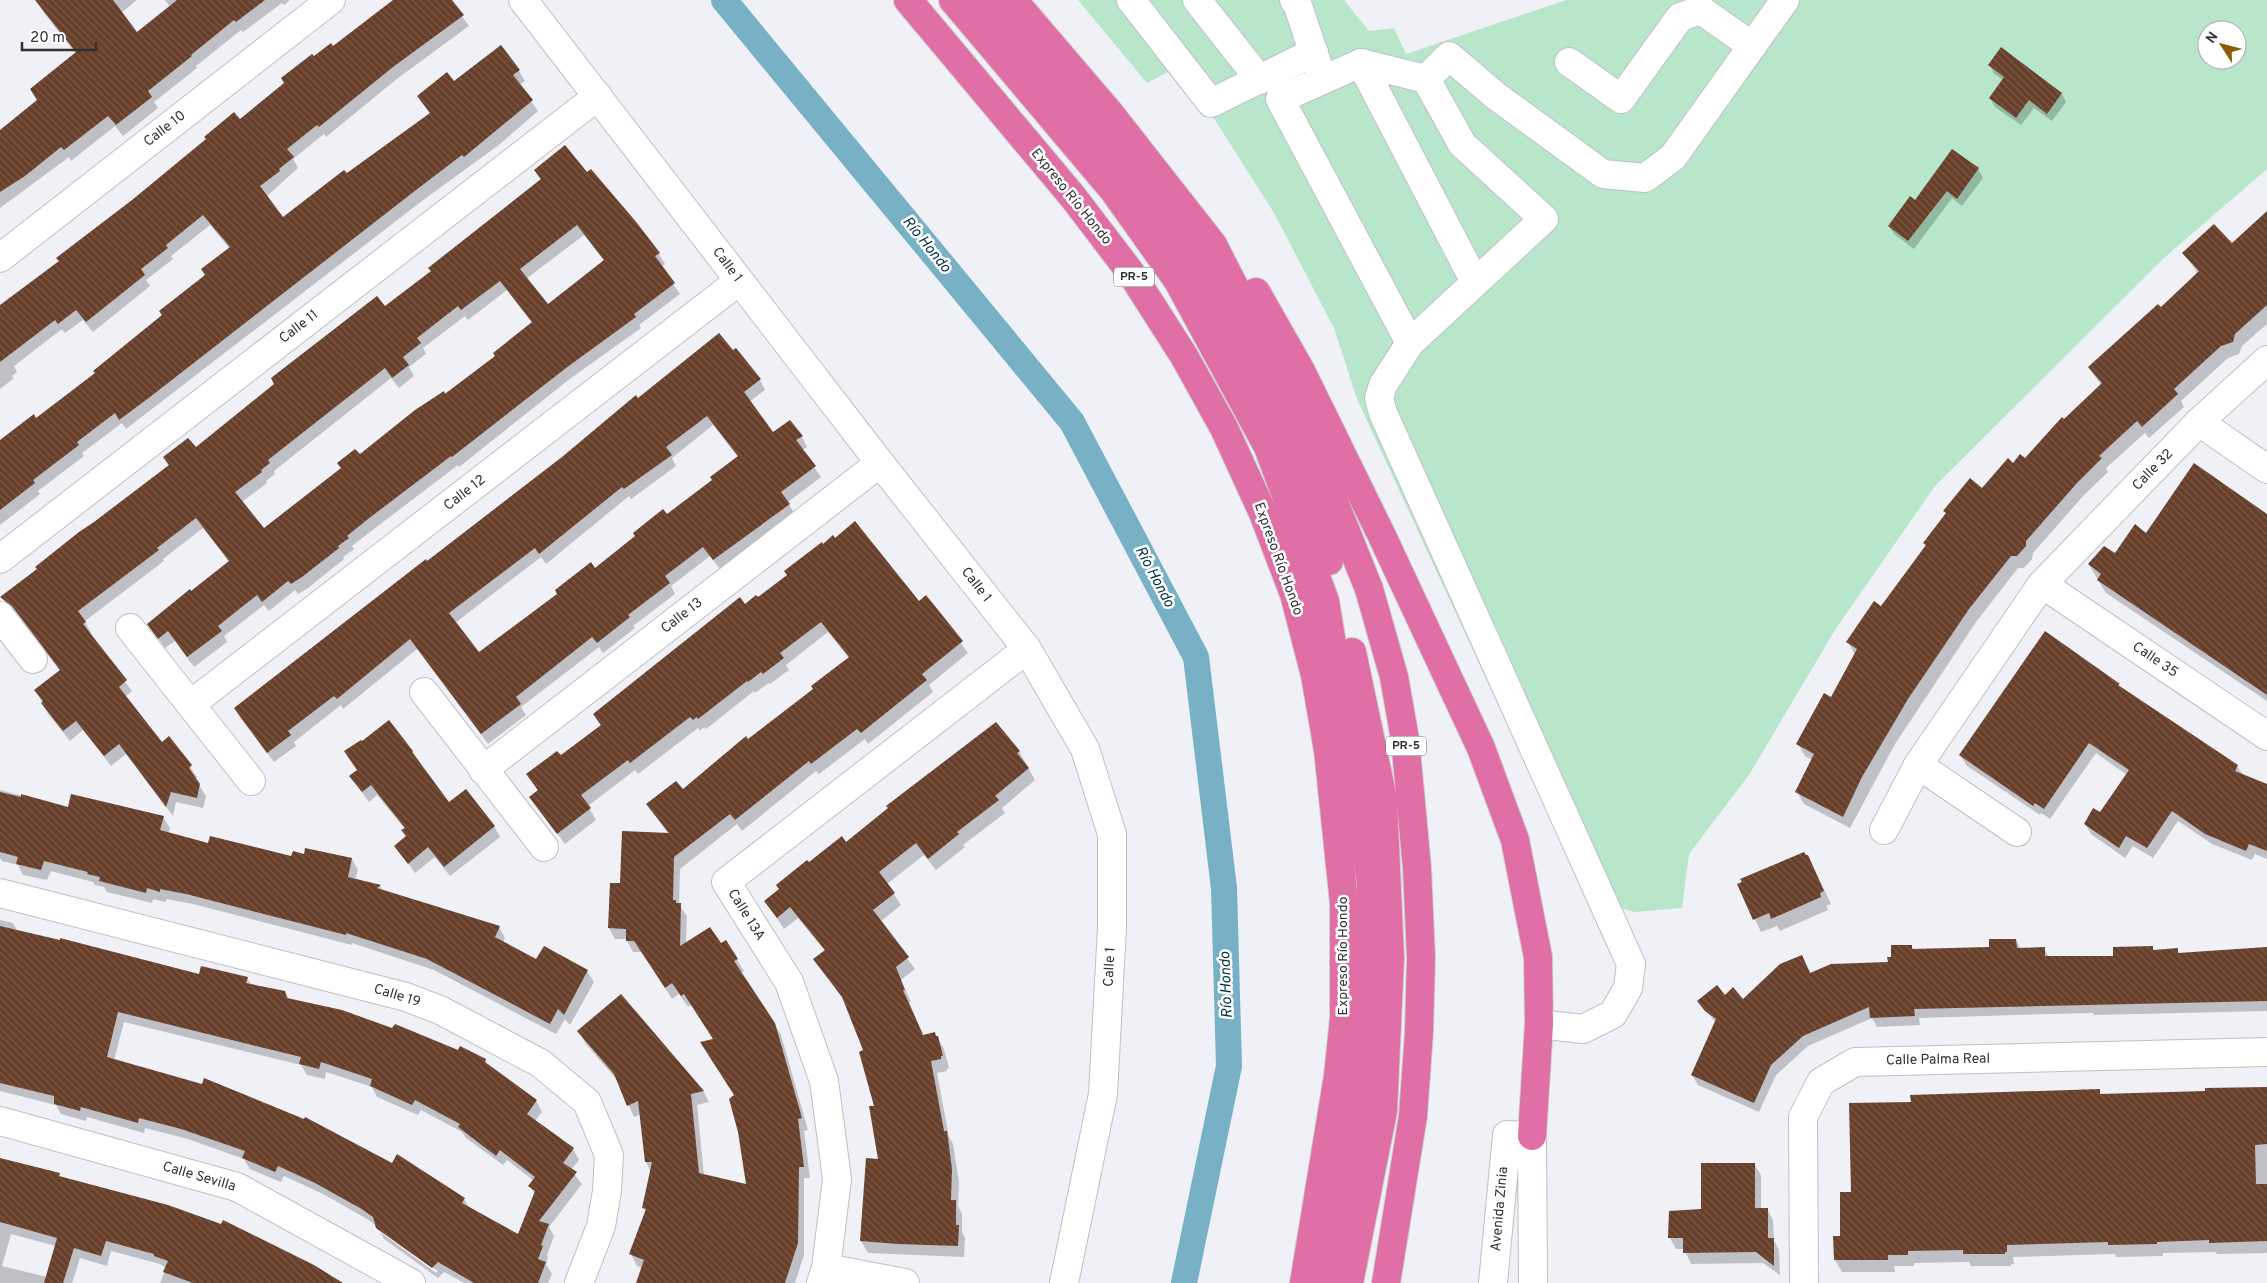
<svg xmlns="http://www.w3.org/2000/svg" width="2267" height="1283" font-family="Overpass,sans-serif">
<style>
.grass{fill:#b8e6ca;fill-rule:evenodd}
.shadow{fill:#0003;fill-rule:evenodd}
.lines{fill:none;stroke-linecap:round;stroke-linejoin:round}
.canal{stroke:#78b1c5;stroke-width:26}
.building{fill:url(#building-back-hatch);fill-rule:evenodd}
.minor-casing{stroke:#bec0c5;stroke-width:30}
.highway-casing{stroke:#cecece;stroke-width:30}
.minor{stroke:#fff;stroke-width:28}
.highway{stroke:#e06fa6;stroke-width:28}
.labels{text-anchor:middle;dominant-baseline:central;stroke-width:5;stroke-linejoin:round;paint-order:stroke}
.shield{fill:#fff;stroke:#6f7071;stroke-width:1}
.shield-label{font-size:12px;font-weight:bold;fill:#313234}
.street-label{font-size:14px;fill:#313234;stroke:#fff}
.water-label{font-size:15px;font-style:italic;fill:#003342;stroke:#fff}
</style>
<defs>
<pattern id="building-back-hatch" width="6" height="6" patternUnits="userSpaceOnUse" patternTransform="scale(1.25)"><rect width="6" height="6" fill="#683f2a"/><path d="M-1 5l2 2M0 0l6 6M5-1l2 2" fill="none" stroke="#7a5948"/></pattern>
</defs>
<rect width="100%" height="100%" fill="#eff1f7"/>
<path class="grass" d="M1078 0H1344L1369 31 1394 28 1406 54 1566 0H2267V169L2164 258 1935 486 1835 630 1749 775 1689 854 1682 908 1635 912 1591 899 1573 867 1357 399 1334 328 1274 213 1213 117 1174 69 1147 83ZM2207 30H2237V60H2207Z"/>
<g class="shadow">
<polygon points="39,0 137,0 121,13 137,34 170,7 165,0 290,0 284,5 282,3 243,32 241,30 196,66 197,68 154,102 158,108 123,136 115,126 71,161 69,157 0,208 0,131 38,101 76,54 44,13 37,2"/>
<polygon points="394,0 450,0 469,26 398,78 326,137 324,134 293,159 298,168 266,197 283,219 430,114 418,96 454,83 519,71 525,81 519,85 538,111 500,144 422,201 126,429 122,423 82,453 84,456 38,491 40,494 0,525 0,442 36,420 96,374 206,276 230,249 210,225 171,256 173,259 146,280 150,286 93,332 83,320 65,333 62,329 14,366 17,372 12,376 14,378 0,389 0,307 239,121 285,84 313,58 333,48"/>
<polygon points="2002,49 2062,94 2066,102 2052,121 2034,108 2021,125 1995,107 1990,98 2004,80 1994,74 1990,65"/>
<polygon points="1953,150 1978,169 1983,178 1962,206 1952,198 1914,249 1894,234 1889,226 1916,201"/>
<path d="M535 170 659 254 665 264 661 267 680 294 639 325 641 328 571 378 459 467 458 465 374 529 352 546 354 549 343 557 344 559 308 588 298 594 295 590 269 611 264 605 224 636 227 642 194 667 175 641 165 648 148 624 230 563 203 528 163 559 164 561 85 621 91 633 89 635 132 691 125 697 162 743 169 737 197 777 195 779 206 796 203 808 176 802 173 816 126 754 111 766 83 730 70 741 48 714 36 691 60 671 20 617 8 608 2 597 169 467 164 458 195 449 432 271 541 181ZM584 235 605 262 547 306 526 279ZM507 290 533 324 496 356 359 456 264 530 242 502 267 483 266 481 275 474 274 471 391 378 399 388 414 376 409 367 426 354 423 348 465 316 468 320Z"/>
<polygon points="2267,213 2267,324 2242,346 2239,354 2228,358 2181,401 2184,407 2149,438 2145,433 2106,468 2108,472 2084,495 2033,553 2032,559 2024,568 2018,568 1976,622 1895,744 1850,828 1804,804 1797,792 1812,760 1805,756 1798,744 1832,699 1855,655 1848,642 1882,608 1926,547 1924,543 1946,514 1945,511 1982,489 2013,465 2025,460 2101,385 2089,368 2160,308 2198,274 2184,253 2232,245"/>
<path d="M760 380 765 390 749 402 773 434 802 437 807 447 802 450 821 477 788 502 795 515 720 569 710 556 671 586 675 594 633 626 635 628 603 653 599 647 521 707 526 715 488 744 417 649 343 709 341 705 294 742 296 746 274 762 241 719 235 709 638 400ZM713 425 738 457 713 481 479 654 455 623 541 557 546 564 629 496 631 499 676 466 672 458Z"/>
<polygon points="2267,515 2267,701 2106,593 2089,565 2116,555 2147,534"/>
<polygon points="926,597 968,653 929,685 933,692 868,744 865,739 819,774 816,771 742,831 737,824 680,869 679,905 687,916 686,943 720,945 726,942 744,971 740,973 781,1035 808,1130 804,1131 810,1178 804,1178 804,1255 795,1283 637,1283 643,1268 637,1266 631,1254 646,1212 644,1208 651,1172 646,1162 641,1114 634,1117 618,1081 585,1043 579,1032 621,996 703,1091 709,1102 697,1105 704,1176 747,1185 735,1096 714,1040 691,1005 688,1007 679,994 672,999 642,952 633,952 626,939 615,939 609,928 621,884 669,835 648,805 683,790 815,690 849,658 828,632 786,665 789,670 770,684 769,683 755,693 754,691 706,729 704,727 700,731 698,728 638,774 635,770 588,806 596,820 565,844 530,797 538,791 528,775 561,757 601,726 594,715 745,606 758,599 918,603"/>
<polygon points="2119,685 2121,689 2237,766 2243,775 2267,785 2267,859 2255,854 2252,860 2212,844 2178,821 2153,858 2133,846 2125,858 2091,834 2085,824 2100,814 2127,775 2096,753 2050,819 2041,813 2040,815 1967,766 1960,755"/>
<polygon points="412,751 449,804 494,826 500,837 450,876 435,857 415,873 396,846 407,837 403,831 405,829 377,795 369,802 351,777"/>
<polygon points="1019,751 1035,780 1002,808 1005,813 963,845 965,847 936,870 924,855 887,884 901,905 880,922 915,969 901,980 911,1002 909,1002 924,1036 937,1037 944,1049 949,1068 947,1069 947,1071 937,1073 949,1137 953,1144 959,1182 958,1206 962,1214 962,1232 965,1238 964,1257 868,1253 861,1241 880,1160 875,1107 864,1051 846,1003 815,959 825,951 798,918 784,929 766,902 846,844"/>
<polygon points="0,790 69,808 163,817 170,828 168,834 209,844 292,858 305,855 352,859 358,870 355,880 380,886 383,891 499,927 505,938 503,943 536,961 587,971 594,982 570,1025 565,1019 556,1034 434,970 352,943 352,945 193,904 166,899 166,902 153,899 152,903 107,892 104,887 95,885 93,882 51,871 47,880 23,875 18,865 2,861 0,858"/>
<polygon points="1808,856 1831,904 1826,906 1828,910 1780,931 1777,926 1761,932 1739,885"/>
<path d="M0 920 13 923 18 932 200 975 247 978 251 985 285 992 289 999 485 1060 489 1067 536 1101 542 1112 535 1121 573 1149 579 1160 571 1170 582 1184 549 1227 554 1236 547 1255 548 1258 546 1264 552 1274 548 1283H464L444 1272 438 1278 384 1239 380 1232 436 1273 438 1271 379 1228V1231L376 1225 367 1219 323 1194 284 1176 281 1182 250 1169 244 1159 188 1139 145 1128 144 1133 87 1117 86 1121 61 1114 56 1105 0 1091ZM124 1022 301 1065 307 1075 325 1079 326 1072 372 1087 377 1097 418 1115 421 1110 462 1132 466 1138 503 1165 507 1160 534 1181 530 1186 535 1195 519 1235 470 1209 464 1199 393 1164 114 1060Z"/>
<polygon points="2016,940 2021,949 2044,948 2049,958 2115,957 2152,947 2154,951 2177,950 2180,954 2267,949 2267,1011 2094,1015 2093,1013 2052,1014 1919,1018 1920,1025 1877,1027 1872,1018 1808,1046 1776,1075 1759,1112 1698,1085 1692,1075 1716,1023 1699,1002 1724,996 1743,1001 1802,956 1811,974 1889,964 1911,946 1914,950 1990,948"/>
<polygon points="2267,1088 2267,1253 2217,1254 2216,1252 2163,1253 2163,1256 2116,1257 2115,1254 2013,1257 2014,1264 2011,1264 2011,1266 1971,1266 1969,1262 1914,1263 1914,1266 1894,1266 1895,1272 1842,1272 1835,1260 1852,1193 1912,1103 2099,1091 2102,1095 2207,1092"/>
<path d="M0 1159 59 1174 61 1178 340 1283H160L166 1268 160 1264 111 1251 107 1266 80 1258 72 1283H0ZM11 1234 56 1246 47 1277 2 1266Z"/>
<polygon points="1754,1164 1761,1175 1761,1209 1767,1209 1773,1220 1774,1241 1779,1250 1780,1275 1763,1263 1691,1264 1684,1249 1676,1249 1670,1238 1670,1212 1702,1210"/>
</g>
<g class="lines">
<polyline class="canal" points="724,0 1072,422 1196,657 1224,888 1229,1066 1184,1283"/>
</g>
<g class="building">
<polygon points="35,0 113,0 137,32 177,0 265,0 236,22 234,20 191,55 192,56 148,91 152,97 116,125 108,116 64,150 61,147 25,176 0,192 0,130 37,100 30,89 76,52"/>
<polygon points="393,0 452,0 464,15 393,67 319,127 317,125 287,149 294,157 279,169 280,171 260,186 283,217 344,170 347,173 430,113 417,96 447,72 454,81 501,45 520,70 513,75 533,100 464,157 462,155 416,190 150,397 119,420 115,413 77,442 79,445 33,480 35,483 0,510 0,440 34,414 36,418 95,373 93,371 162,315 159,311 205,275 201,269 230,247 203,215 166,245 168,248 141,269 145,275 86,322 76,310 58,324 55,320 0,362 0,305 59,261 56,258 132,200 206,139 204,137 234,112 240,119 284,83 281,78 312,54 314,56 331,43 333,46"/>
<polygon points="2001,47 2062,93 2047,114 2029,100 2016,118 1989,98 2004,77 1988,65"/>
<path d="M565 145 587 172 591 169 637 223 660 253 655 256 675 283 634 314 636 317 566 368 452 457 451 456 368 519 347 536 349 538 338 546 339 548 302 577 291 584 288 581 262 602 257 595 218 626 222 631 187 657 168 631 158 639 147 624 190 589 191 591 229 561 196 518 157 548 159 550 78 611 86 622 83 624 127 680 119 687 162 742 169 736 192 765 189 768 200 784 197 798 171 792 166 807 119 744 104 756 76 721 63 731 41 703 43 701 34 690 60 670 12 606 0 597 37 569 35 567 79 532 94 522 169 465 163 457 188 438 196 447 274 384 271 378 377 296 385 306 431 271 428 268 541 179 534 170ZM577 225 604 260 548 304 520 269ZM500 281 532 322 493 353 495 356 445 394 444 391 415 410 360 454 355 449 337 463 341 468 264 528 235 492 262 472 261 470 270 463 268 460 385 368 392 378 409 365 403 357 421 343 417 338 458 306 461 310Z"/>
<polygon points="1952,149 1979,168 1957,199 1947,191 1908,241 1888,226 1910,196 1915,200"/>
<polygon points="2267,211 2267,305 2235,334 2233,342 2221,346 2174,389 2178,394 2142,427 2137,421 2099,456 2102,458 2077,483 2026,541 2026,546 2017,556 2011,556 1969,609 1908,699 1862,777 1843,817 1795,792 1814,754 1796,744 1824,693 1831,697 1857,649 1846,642 1874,601 1881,606 1926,545 1923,543 1946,513 1943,511 1970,478 1982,488 2008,458 2013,463 2020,454 2025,458 2062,417 2064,419 2102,383 2088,367 2158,304 2161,307 2199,271 2182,253 2214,224 2232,243"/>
<path d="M719 333 733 350 736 348 761 379 744 392 773 432 790 420 803 436 796 440 816 466 781 492 790 504 713 560 703 547 665 576 670 583 628 615 630 617 597 643 592 637 516 697 521 704 481 734 410 639 337 699 334 696 288 731 291 735 267 753 234 708 426 559 427 561 562 457 636 395 638 398ZM707 416 738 456 710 477 712 480 667 514 663 509 633 533 635 536 595 568 591 562 555 590 557 594 479 652 449 613 535 548 539 554 622 487 624 489 672 455 666 447Z"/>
<polygon points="2194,463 2267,514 2267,695 2097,580 2101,574 2088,564 2104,546 2115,553 2135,524 2146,533"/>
<polygon points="855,521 919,601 926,595 963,641 922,674 927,680 861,733 857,729 811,764 809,761 735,820 730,814 674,857 673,900 676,900 676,903 681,903 680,946 710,927 721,943 726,940 738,959 734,961 775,1023 802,1118 798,1119 804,1167 799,1167 798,1243 785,1283 636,1283 644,1260 629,1254 646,1209 642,1208 652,1162 645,1162 638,1101 627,1106 614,1074 577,1031 621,994 704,1091 691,1094 699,1173 746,1184 738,1132 729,1099 734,1095 700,1042 713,1039 684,994 681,996 672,983 665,988 634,941 626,941 626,929 608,928 610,883 620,883 622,831 669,833 646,804 676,781 683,789 746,736 748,739 813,689 811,686 849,657 821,622 780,653 784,658 763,674 761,672 748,682 747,681 698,719 697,717 693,720 690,717 630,763 628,760 581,795 591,808 557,834 529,797 538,790 526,774 557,751 561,755 601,725 593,714 740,597 745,604 756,595 758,597 787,575 784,571 822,542 823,544 833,535 835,538"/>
<polygon points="2045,631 2120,684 2118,685 2238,765 2235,771 2267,784 2267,851 2249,844 2246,851 2205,834 2172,811 2147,848 2126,836 2119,848 2084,824 2093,808 2100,812 2129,770 2089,743 2044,809 2035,803 2033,806 1959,755"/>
<polygon points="389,720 413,751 412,752 449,802 466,789 495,826 444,867 428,847 408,864 394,846 406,836 401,830 405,828 371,785 362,792 349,776 357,770 344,751 361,740 362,741"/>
<polygon points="996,722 1020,751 1017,753 1029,768 995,796 999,800 957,832 959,834 928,859 916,843 879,872 895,893 873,910 909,957 896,967 905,990 903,990 923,1035 935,1032 936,1036 938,1036 943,1056 941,1056 941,1059 931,1061 944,1131 947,1131 952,1169 951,1200 956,1200 956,1225 959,1225 958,1246 898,1244 860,1241 866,1158 878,1159 869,1106 874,1106 859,1052 863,1050 842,997 813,959 825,950 790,907 777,918 764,901 779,889 776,885 807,860 809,862 842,836 846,842 888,808 886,806"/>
<polygon points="0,792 21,797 21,794 68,807 71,794 164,816 160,830 208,843 210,836 291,856 293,851 304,854 305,848 352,858 348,877 381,885 377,888 500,926 495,937 536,959 544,946 588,970 564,1015 558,1009 550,1024 427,959 346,933 346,935 186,894 160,889 160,892 147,888 146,893 99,881 100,877 87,874 88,872 44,861 41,870 16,864 18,857 0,852"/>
<polygon points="1804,852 1806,855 1808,855 1824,891 1820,893 1821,897 1771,919 1769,913 1753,920 1737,884 1742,882 1740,879"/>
<path d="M0 926 60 940V938L199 974 201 966 248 977 246 983 285 991 287 998 342 1010 392 1028 395 1024 458 1050 460 1046 486 1059 485 1062 537 1100 527 1114 574 1148 563 1163 577 1172 539 1221 549 1224 541 1245 543 1246 538 1259 546 1262 538 1283H474L438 1262 432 1268 376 1228 373 1217 360 1208 315 1183 278 1166 275 1172 242 1158 245 1151 181 1129 139 1118 138 1123 81 1107 80 1111 54 1104V1096L0 1083ZM118 1012 301 1057 299 1064 319 1069 321 1062 372 1079 370 1086 412 1105 415 1100 460 1124 458 1127 496 1156 500 1150 535 1177 528 1186 535 1191 518 1234 462 1203 465 1198 397 1154 392 1163 305 1117 304 1119 204 1078 202 1084 107 1057Z"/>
<polygon points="1989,939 2016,939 2017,948 2045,947 2045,956 2113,956 2113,947 2153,946 2153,950 2178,948 2178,953 2267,947 2267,1001 1914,1009 1915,1016 1870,1018 1869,1007 1803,1036 1771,1065 1754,1103 1691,1075 1716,1019 1705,1011 1697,1001 1717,985 1725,995 1733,987 1743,999 1780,964 1802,955 1810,973 1831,964 1888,962 1887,957 1891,957 1891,945 1912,945 1912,949 1989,947"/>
<polygon points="2267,1087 2267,1144 2255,1145 2256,1184 2267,1184 2267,1241 2209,1243 2209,1240 2157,1242 2157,1244 2108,1245 2108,1242 2007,1245 2007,1252 2005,1252 2005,1254 1963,1254 1963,1250 1908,1251 1908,1255 1888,1255 1888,1260 1834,1260 1833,1236 1840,1236 1840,1192 1851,1192 1849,1103 1911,1102 1910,1095 2100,1089 2100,1094 2205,1091 2205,1088"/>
<polygon points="0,1158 60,1173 59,1176 168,1205 221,1224 223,1220 314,1265 343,1283 193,1283 163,1272 168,1261 154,1256 154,1254 106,1241 101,1256 74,1248 63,1283 44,1283 57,1238 0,1222"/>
<polygon points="1701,1163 1755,1163 1755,1208 1768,1208 1768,1238 1774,1238 1774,1266 1756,1252 1683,1253 1683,1238 1668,1238 1669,1211 1701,1209"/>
</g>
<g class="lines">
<defs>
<g id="minor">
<polyline points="523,0 880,463 1027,649 1085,749 1112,834 1112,927 1103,1094 1064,1283"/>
<polyline points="1131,0 1211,103 1314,52"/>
<polyline points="1197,0 1260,80"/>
<polyline points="1294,0 1298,6 1319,69"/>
<polyline points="1569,62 1621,99 1680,17 1701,10 1752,46"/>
<polyline points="1361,63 1426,79 1462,144 1544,219 1410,343 1383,385 1379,398 1383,413 1631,964 1628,988 1613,1014 1583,1029 1539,1024"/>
<polyline points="1426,79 1449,56 1496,96 1603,174 1645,178 1673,157 1785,0"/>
<polyline points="0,258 331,0"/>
<polyline points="1410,343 1280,99 1361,63 1475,282"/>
<polyline points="2199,422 2267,469"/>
<polyline points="0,559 598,96"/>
<polyline points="2042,584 2267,736"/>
<polyline points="0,616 33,659"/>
<polyline points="130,628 251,781"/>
<polyline points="424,692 544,847"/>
<polyline points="191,704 739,281"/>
<polyline points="1918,765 2017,832"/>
<polyline points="483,770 880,463"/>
<polyline points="1884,830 1918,765 2042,584 2199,422 2267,360"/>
<polyline points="0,893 406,997 440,1010 540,1063 587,1102 609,1155 607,1191 601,1226 579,1283"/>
<polyline points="0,1121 237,1187 411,1283"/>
<polyline points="826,1268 905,1283"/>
<polyline points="821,1283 826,1268 837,1179 824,1081 789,982 726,882 1027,649"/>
<polyline points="1493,1283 1507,1135 1532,1136 1533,1283"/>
<polyline points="1804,1283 1803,1117 1821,1082 1855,1062 2267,1052"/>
</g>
<g id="highway">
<polyline points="908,0 1073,197 1131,273 1184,356 1224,428 1263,513 1294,594 1315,675 1328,750 1344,903 1344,1018 1338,1076 1304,1283"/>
<polyline points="953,0 1114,191 1178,281 1268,447 1325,601 1371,883 1358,1106 1328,1283"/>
<polyline points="980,0 1128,179 1195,267 1255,370 1297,464 1329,561"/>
<polyline points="1013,0 1108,111 1213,245 1297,409 1369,589 1394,677 1405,739 1417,868 1421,958 1419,1032 1413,1116 1386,1283"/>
<polyline points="1256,292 1301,371 1382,536 1481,748 1515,840 1538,957 1539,1024 1532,1136"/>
<polyline points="1349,1283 1383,1111 1390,958 1383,799 1352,652"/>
</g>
</defs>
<use href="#minor" class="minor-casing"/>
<use href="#highway" class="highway-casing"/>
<use href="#minor" class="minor"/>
<use href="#highway" class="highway"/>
</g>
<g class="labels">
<g class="shield">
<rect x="1114" y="267.5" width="40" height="19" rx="4"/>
<rect x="1386" y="736.5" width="40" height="19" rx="4"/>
</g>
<g class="shield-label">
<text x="1134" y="277">PR-5</text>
<text x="1406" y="746">PR-5</text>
</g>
<g class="street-label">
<text transform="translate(165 129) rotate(-38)">Calle 10</text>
<text transform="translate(1071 197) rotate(51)">Expreso Río Hondo</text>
<text transform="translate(727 265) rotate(53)">Calle 1</text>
<text transform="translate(299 327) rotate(-38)">Calle 11</text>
<text transform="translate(2153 470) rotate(-46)">Calle 32</text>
<text transform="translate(465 493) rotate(-38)">Calle 12</text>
<text transform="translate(1278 559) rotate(70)">Expreso Río Hondo</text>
<text transform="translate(976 585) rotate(52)">Calle 1</text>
<text transform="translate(682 616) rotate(-38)">Calle 13</text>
<text transform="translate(2155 660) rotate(34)">Calle 35</text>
<text transform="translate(746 915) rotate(58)">Calle 13A</text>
<text transform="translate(1343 956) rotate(-90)">Expreso Río Hondo</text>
<text transform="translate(1110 967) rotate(-87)">Calle 1</text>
<text transform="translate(397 996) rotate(17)">Calle 19</text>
<text transform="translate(1938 1060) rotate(-1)">Calle Palma Real</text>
<text transform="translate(199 1177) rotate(16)">Calle Sevilla</text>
<text transform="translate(1500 1209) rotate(-85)">Avenida Zinia</text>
</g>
<g class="water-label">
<text transform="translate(926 245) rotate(51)">Río Hondo</text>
<text transform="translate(1154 577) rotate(62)">Río Hondo</text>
<text transform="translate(1227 985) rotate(-92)">Río Hondo</text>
</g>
</g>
<g transform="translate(2222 45) rotate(306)"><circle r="24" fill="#ffffff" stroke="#adadae"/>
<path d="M0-4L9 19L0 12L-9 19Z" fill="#8b5d02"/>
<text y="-8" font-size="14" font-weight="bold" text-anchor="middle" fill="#313234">N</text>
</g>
<path d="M22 42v8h74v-8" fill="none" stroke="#313234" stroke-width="2.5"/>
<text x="30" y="42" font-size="15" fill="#313234" stroke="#ffffff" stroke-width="4" paint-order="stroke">20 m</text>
</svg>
